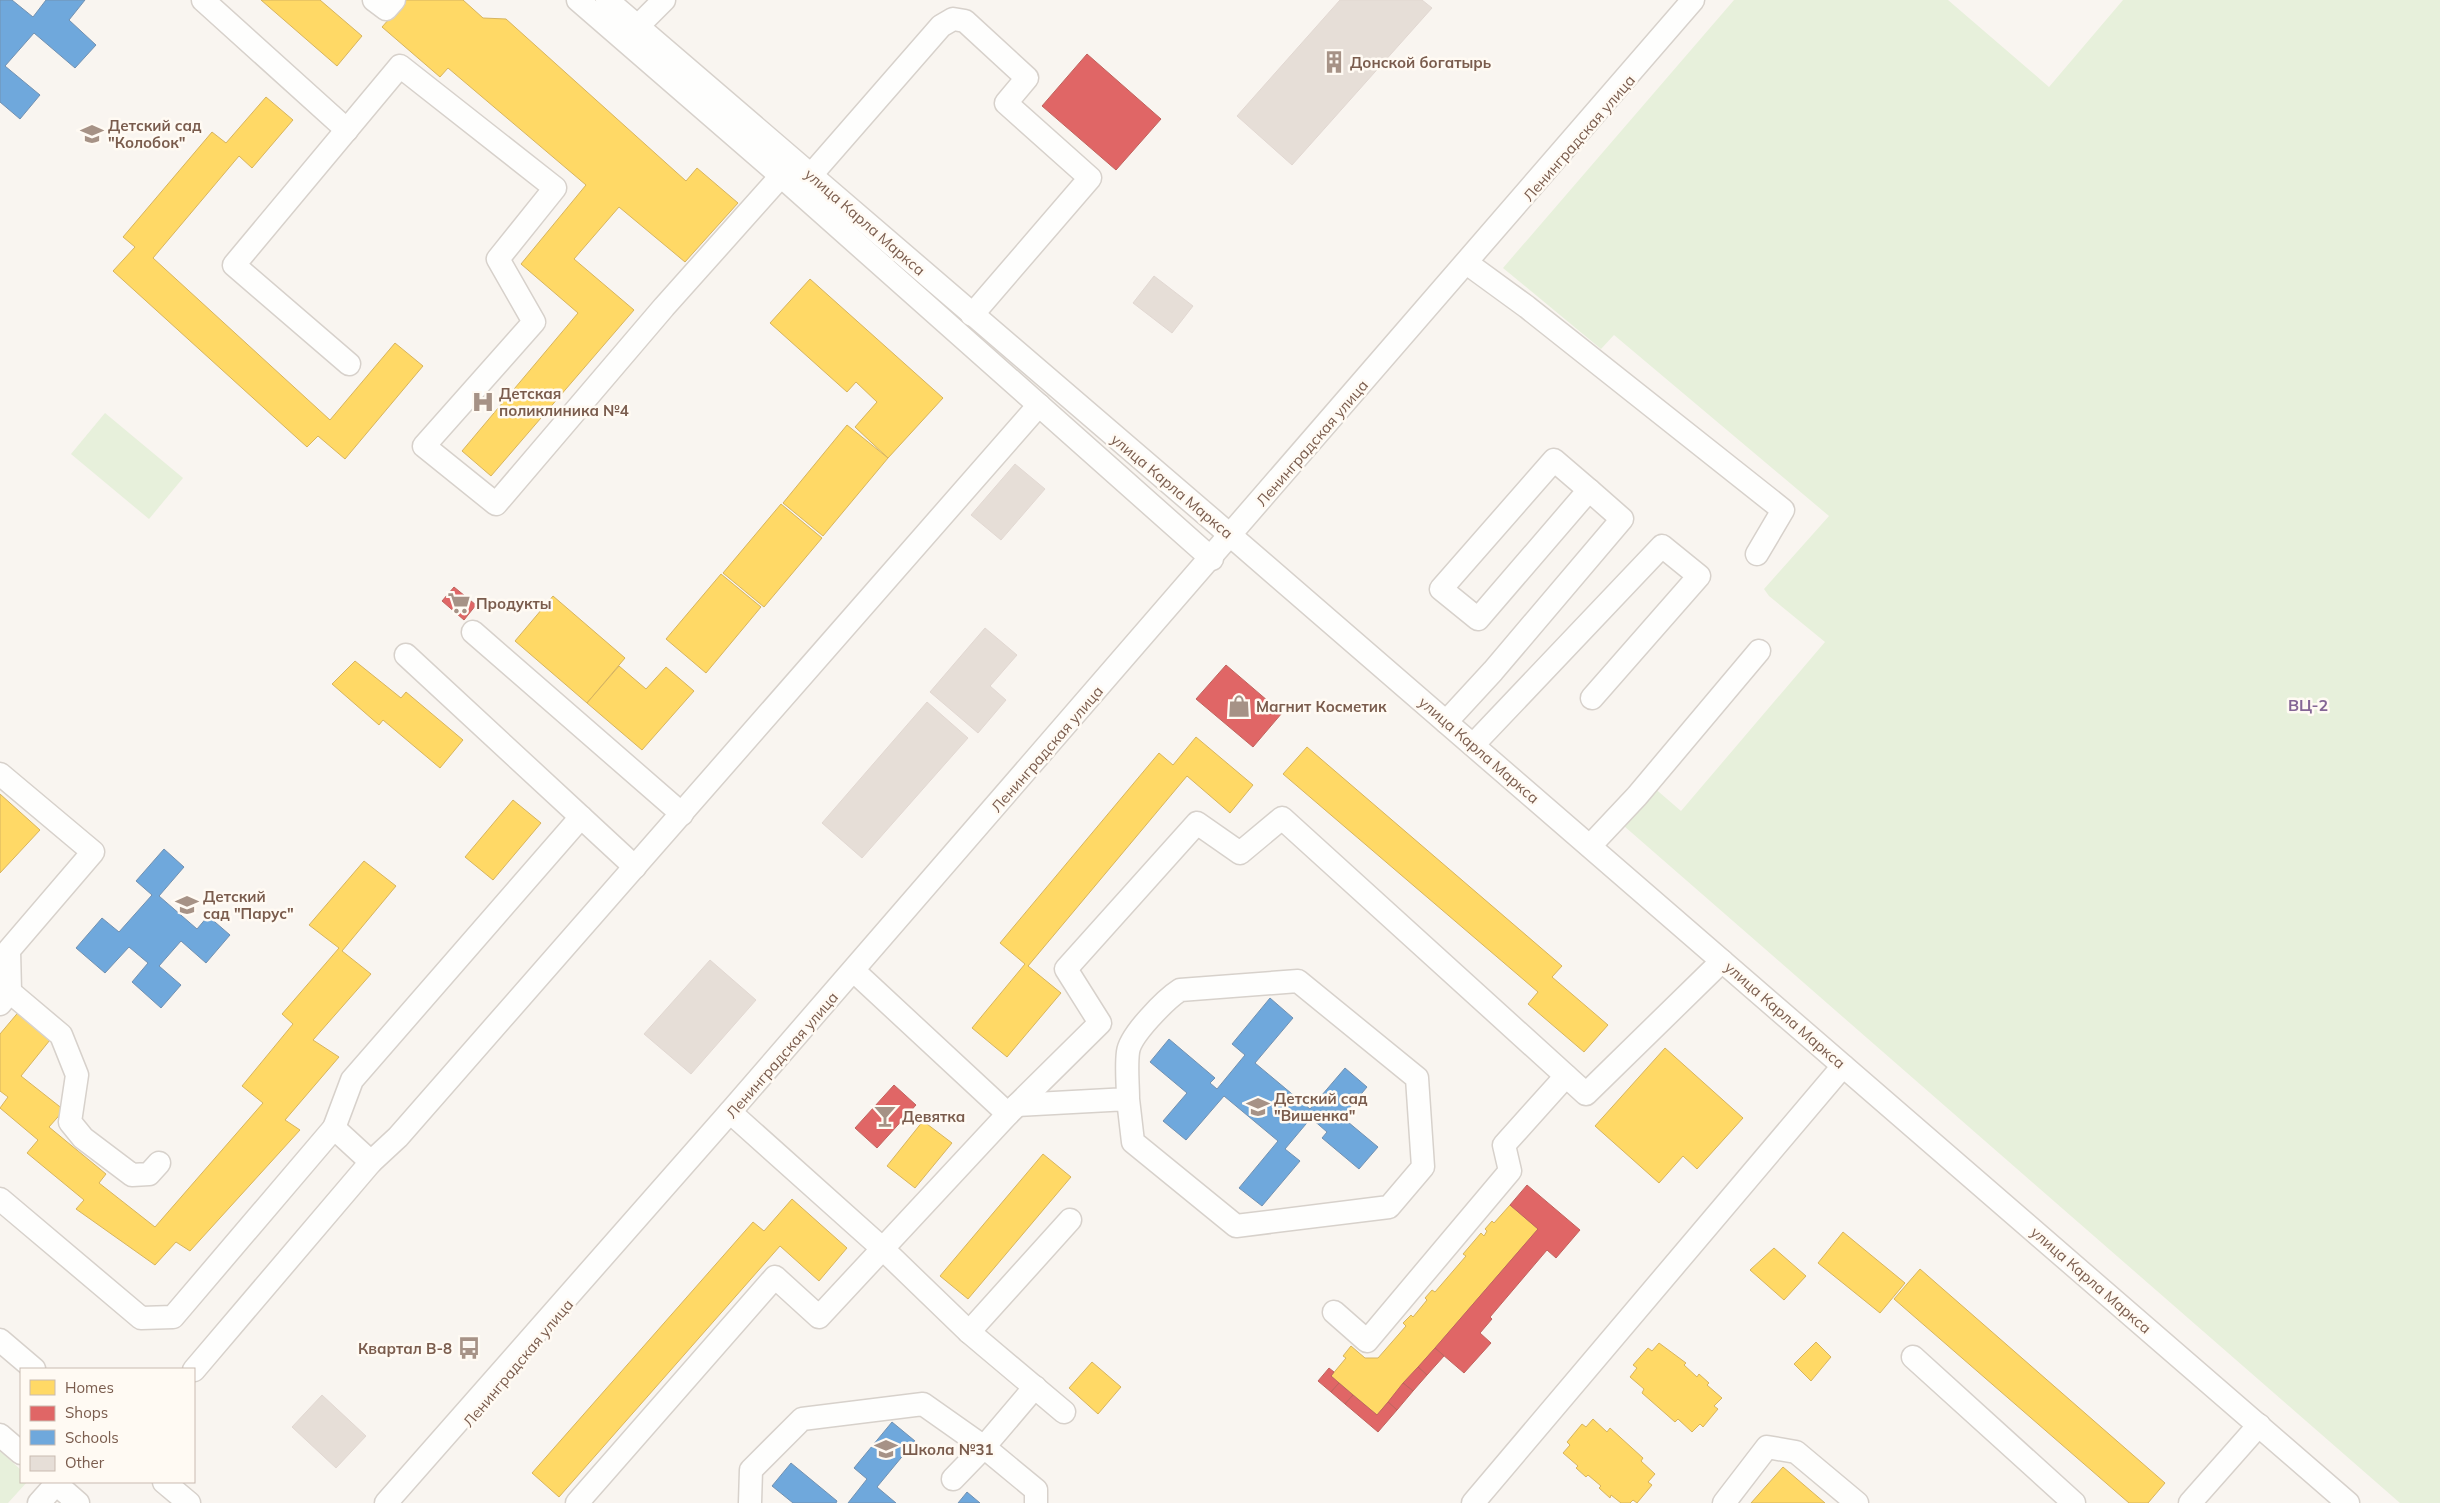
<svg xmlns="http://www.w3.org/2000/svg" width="2440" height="1503" font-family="Mulish,sans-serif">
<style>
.green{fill:#e7f0db}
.homes{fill:#ffd966;stroke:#d7b45e}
.shops{fill:#e06666;stroke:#c1635e}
.schools{fill:#6fa8dc;stroke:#7291b1}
.building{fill:#e6ded7;stroke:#e2d8d2}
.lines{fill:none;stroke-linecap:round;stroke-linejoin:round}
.minor-casing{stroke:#d7d1cb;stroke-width:25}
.minor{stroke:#fefefd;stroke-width:22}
.labels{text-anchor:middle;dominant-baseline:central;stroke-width:5;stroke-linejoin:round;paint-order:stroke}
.poi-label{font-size:15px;font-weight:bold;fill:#7a5c4d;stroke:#fffaf3;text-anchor:start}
.street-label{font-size:15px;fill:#7a5c4d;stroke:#fffaf3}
.neighbourhood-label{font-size:16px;font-weight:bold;fill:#846695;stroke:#fffaf3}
</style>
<rect width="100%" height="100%" fill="#f9f5f0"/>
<g class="green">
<polygon points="1734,0 1948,0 2049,87 2123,0 2440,0 2440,1503 2400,1503 1624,826 1652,786 1681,811 1825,642 1769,596 1764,589 1829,516 1614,335 1601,349 1503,268"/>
<polygon points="105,413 183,478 149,519 71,454"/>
<polygon points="0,1451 21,1470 21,1482 27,1482 8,1503 0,1503"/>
</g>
<g class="homes">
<polygon points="261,0 320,0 362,36 337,66"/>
<polygon points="406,0 463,0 483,18 506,19 686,181 697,168 738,203 685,262 619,207 574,259 634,310 491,476 462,451 578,313 521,264 586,185 448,68 440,77 382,27"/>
<polygon points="266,97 293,120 252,168 239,156 153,258 330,420 395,343 423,366 345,459 318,436 307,447 113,271 135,247 123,237 212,132 226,143"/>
<polygon points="810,279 943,398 888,458 855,427 877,402 856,382 847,392 770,323"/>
<polygon points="847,425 888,458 823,536 783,503"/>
<polygon points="781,504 822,538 764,607 723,573"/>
<polygon points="721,574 761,607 706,673 666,639"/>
<polygon points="553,596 625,658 587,703 515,641"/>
<polygon points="355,661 401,698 406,692 463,740 440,768 383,720 379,725 332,684"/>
<polygon points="619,666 646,689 666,667 694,691 642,750 587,703"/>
<polygon points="1196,737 1253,785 1230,813 1187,776 1028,966 1061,993 1007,1057 972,1028 1025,964 1000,943 1159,753 1173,765"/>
<polygon points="1307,747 1562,966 1552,977 1608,1025 1584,1052 1528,1004 1538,992 1283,774"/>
<polygon points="0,794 40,830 0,873"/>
<polygon points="513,800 541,823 493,880 465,857"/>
<polygon points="364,861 396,886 342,951 371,974 313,1040 339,1057 285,1120 300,1130 190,1251 176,1242 155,1265 76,1209 84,1200 27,1153 38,1140 0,1108 8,1097 0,1091 0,1034 21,1009 54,1035 21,1076 64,1110 49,1127 106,1174 99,1183 155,1227 263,1103 242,1086 293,1024 282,1014 339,948 309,925"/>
<polygon points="1665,1048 1743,1118 1697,1169 1683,1156 1659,1183 1595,1126"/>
<polygon points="923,1121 952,1143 915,1188 887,1166"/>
<polygon points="1043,1154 1071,1177 968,1299 940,1276"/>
<polygon points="792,1199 847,1248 819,1281 780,1246 559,1497 532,1473 753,1222 764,1231"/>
<polygon points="1510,1205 1538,1229 1377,1415 1331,1376 1346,1358 1343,1356 1351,1346 1365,1358 1378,1358 1406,1326 1403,1323 1411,1315 1413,1317 1427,1300 1425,1298 1432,1290 1435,1292 1466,1256 1463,1254 1481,1233 1484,1236 1487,1231 1485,1229 1492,1221 1494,1223"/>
<polygon points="1843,1232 1905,1283 1880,1313 1818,1263"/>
<polygon points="1774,1248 1806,1276 1784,1300 1750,1270"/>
<polygon points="1920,1269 2165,1483 2148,1503 2129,1503 1894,1299"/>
<polygon points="1816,1342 1831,1357 1811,1381 1794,1364"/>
<polygon points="1659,1343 1686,1363 1684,1365 1697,1377 1699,1374 1709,1383 1707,1385 1722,1398 1714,1406 1718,1409 1703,1427 1700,1424 1692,1432 1678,1419 1675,1422 1642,1393 1644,1389 1630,1377 1637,1368 1633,1365 1648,1348 1652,1351"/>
<polygon points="1092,1362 1121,1387 1098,1414 1069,1388"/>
<polygon points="1593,1419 1607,1432 1610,1428 1643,1458 1641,1461 1655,1474 1648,1482 1652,1485 1637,1503 1633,1500 1630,1503 1621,1503 1611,1495 1610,1498 1599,1488 1601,1486 1588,1475 1586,1477 1576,1468 1578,1466 1563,1453 1570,1445 1567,1442 1582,1424 1586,1427"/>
<polygon points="1783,1467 1825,1503 1751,1503"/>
</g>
<g class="shops">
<polygon points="1087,54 1161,119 1116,170 1042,106"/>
<polygon points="454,587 476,605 464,620 442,601"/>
<polygon points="1226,665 1282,713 1253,747 1196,699"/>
<polygon points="894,1085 916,1105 877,1148 855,1128"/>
<polygon points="1527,1185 1580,1230 1556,1258 1547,1250 1490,1317 1492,1319 1480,1333 1491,1343 1464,1373 1435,1348 1538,1229 1510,1205"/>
<polygon points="1435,1348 1444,1356 1427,1375 1418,1367"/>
<polygon points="1418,1367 1427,1375 1413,1391 1403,1383"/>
<polygon points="1329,1368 1334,1372 1331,1376 1339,1383 1331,1392 1318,1381"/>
<polygon points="1339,1383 1353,1395 1345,1404 1331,1392"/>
<polygon points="1403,1383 1413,1391 1397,1410 1388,1402"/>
<polygon points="1353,1395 1377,1415 1388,1402 1397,1410 1378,1432 1345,1404"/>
</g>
<g class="schools">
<polygon points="0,0 12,0 33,17 46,0 85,0 69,20 96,45 75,68 34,33 5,66 40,95 20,119 0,102"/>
<polygon points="164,849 184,867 159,896 197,929 208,916 230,935 206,963 181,941 159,966 181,985 161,1008 132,982 148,963 129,947 105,973 76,948 102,918 119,932 152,895 136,881"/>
<polygon points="1270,998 1293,1018 1255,1063 1310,1109 1345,1068 1367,1087 1342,1117 1378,1147 1359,1169 1322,1138 1327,1132 1311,1118 1285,1149 1300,1161 1262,1206 1239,1188 1278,1141 1224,1096 1186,1140 1163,1121 1187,1093 1150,1062 1169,1039 1215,1078 1210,1083 1217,1089 1245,1055 1232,1044"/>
<polygon points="892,1422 915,1441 877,1487 896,1503 848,1503 867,1479 854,1468"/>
<polygon points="791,1463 837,1501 836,1503 793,1503 772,1486"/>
<polygon points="967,1492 980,1503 958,1503"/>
</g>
<g class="building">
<polygon points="1340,0 1422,0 1432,8 1292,165 1237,116"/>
<polygon points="1154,276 1193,306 1172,333 1133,303"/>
<polygon points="1015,464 1045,489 1001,540 971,515"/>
<polygon points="985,628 1017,655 990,686 1006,700 978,733 930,692"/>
<polygon points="927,702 968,738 862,858 822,823"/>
<polygon points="710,960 756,1000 691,1074 644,1034"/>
<polygon points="322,1395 366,1436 336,1468 292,1427"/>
</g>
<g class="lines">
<defs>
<g id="minor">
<polyline points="203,0 347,130"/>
<polyline points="374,0 386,9 394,0"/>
<polyline points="578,0 781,176 1212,559"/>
<polyline points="607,0 1230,535 2348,1503"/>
<polyline points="638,26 664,0"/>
<polyline points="811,175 941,26 953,19 965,21 1027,78 1006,103 1090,178 972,315"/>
<polyline points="1468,264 1527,307 1783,510 1757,554"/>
<polyline points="349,364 234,265 400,66 555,188 498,259 534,322 424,446 496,504 664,307 781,176"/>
<polygon points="1554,460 1589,490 1478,619 1441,589"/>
<polyline points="473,632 682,814"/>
<polyline points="406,655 581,817"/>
<polyline points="1446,722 1493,671 1622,519 1589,490"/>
<polyline points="1473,745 1662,546 1699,576 1592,698"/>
<polyline points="0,774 93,852 9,950 10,992 0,1004"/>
<polyline points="1590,846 1637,796 1759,651"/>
<polyline points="854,971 1008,1114"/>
<polyline points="10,992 61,1035 77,1075 70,1122 83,1138 132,1175 149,1174 159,1163"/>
<path d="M1017 1105 1128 1099 1133 1142 1236 1226 1389 1207 1423 1167 1417 1078 1298 981 1180 990C1166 999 1130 1035 1128 1052 1126 1067 1128 1084 1128 1099"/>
<polyline points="730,1112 883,1249 969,1332 1064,1412"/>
<polyline points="334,1128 352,1080 581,817 635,867"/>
<polyline points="0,1199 141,1318 173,1317 334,1128 371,1162"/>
<polyline points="1334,1312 1367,1341 1510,1171 1504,1145 1566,1076"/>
<polyline points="969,1332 1070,1220"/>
<polyline points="0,1340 34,1369"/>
<polyline points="1913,1357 2074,1503"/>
<polyline points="194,1370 371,1162 398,1137 1039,405"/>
<polyline points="0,1435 21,1453"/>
<polyline points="953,1479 984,1447 1035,1387"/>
<polyline points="54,1482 78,1503"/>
<polyline points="164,1482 189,1503"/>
<polyline points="39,1503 56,1484"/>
<polyline points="386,1503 730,1112 1693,0"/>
<polyline points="577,1503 775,1277 819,1317 1008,1114 1100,1023 1066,969 1197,823 1240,853 1282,818 1586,1094 1722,961"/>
<polyline points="750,1503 751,1470 802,1419 923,1404 984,1447 1036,1490 1036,1503"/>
<polyline points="1473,1503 1843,1066"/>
<polyline points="1724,1503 1767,1447 1796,1452 1857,1503"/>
<polyline points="2190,1503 2259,1425"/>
</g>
</defs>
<use href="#minor" class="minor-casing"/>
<use href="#minor" class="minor"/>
</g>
<defs>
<symbol id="building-bare" viewBox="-9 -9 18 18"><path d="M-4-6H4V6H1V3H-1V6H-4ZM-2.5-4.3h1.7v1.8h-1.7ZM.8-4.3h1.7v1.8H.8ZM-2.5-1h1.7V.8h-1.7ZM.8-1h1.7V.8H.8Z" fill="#a69286" stroke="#fffaf3" stroke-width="2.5" paint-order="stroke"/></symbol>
<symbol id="school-bare" viewBox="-9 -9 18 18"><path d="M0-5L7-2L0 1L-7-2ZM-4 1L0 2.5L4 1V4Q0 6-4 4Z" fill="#a69286" stroke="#fffaf3" stroke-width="2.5" paint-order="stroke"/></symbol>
<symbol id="hospital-bare" viewBox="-9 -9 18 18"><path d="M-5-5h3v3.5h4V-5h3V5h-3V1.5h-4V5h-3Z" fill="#a69286" stroke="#fffaf3" stroke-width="2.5" paint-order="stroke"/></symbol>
<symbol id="supermarket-bare" viewBox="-9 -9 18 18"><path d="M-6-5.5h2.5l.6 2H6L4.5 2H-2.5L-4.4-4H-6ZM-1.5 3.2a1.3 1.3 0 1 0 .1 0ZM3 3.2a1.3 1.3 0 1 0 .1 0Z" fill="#a69286" stroke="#fffaf3" stroke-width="2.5" paint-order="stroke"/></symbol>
<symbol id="shop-bare" viewBox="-9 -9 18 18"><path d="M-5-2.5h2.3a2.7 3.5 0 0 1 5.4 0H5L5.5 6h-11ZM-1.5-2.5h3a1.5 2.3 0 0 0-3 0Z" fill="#a69286" stroke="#fffaf3" stroke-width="2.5" paint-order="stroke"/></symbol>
<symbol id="bar-bare" viewBox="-9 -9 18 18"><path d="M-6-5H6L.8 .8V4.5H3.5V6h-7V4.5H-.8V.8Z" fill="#a69286" stroke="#fffaf3" stroke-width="2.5" paint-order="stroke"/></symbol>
<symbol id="bus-bare" viewBox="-9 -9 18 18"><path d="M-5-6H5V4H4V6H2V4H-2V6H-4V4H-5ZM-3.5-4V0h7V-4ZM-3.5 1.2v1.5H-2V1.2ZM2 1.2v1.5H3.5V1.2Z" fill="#a69286" stroke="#fffaf3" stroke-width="2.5" paint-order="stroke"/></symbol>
</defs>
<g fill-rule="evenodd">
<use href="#building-bare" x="1318" y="46" width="32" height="32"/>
<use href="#school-bare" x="76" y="118" width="32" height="32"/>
<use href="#hospital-bare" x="467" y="386" width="32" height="32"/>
<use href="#supermarket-bare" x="443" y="587" width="32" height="32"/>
<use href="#shop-bare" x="1223" y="690" width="32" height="32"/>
<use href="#school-bare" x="171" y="889" width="32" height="32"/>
<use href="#school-bare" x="1242" y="1091" width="32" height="32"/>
<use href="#bar-bare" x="869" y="1100" width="32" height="32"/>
<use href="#bus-bare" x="453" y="1332" width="32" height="32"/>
<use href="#school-bare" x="870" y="1433" width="32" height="32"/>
</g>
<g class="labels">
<g class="poi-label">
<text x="1350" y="62">Донской богатырь</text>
<text x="108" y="125">Детский сад<tspan x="108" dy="17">"Колобок"</tspan></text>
<text x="499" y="393">Детская<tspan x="499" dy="17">поликлиника №4</tspan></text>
<text x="476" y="603">Продукты</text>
<text x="1256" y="706">Магнит Косметик</text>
<text x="203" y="896">Детский<tspan x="203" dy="17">сад "Парус"</tspan></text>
<text x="1274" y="1098">Детский сад<tspan x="1274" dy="17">"Вишенка"</tspan></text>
<text x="902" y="1116">Девятка</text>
<text x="452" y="1348" text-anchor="end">Квартал В-8</text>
<text x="902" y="1449">Школа №31</text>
</g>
<g class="street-label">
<text transform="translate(1579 138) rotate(-49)">Ленинградская улица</text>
<text transform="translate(865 222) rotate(41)">улица Карла Маркса</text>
<text transform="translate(1312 443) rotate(-49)">Ленинградская улица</text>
<text transform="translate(1172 486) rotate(40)">улица Карла Маркса</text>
<text transform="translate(1047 749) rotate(-49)">Ленинградская улица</text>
<text transform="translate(1479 750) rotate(41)">улица Карла Маркса</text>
<text transform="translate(1785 1015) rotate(41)">улица Карла Маркса</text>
<text transform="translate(782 1055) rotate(-49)">Ленинградская улица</text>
<text transform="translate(2091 1280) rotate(41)">улица Карла Маркса</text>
<text transform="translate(518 1363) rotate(-50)">Ленинградская улица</text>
</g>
<g class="neighbourhood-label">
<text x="2308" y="705">ВЦ-2</text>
</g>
</g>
<rect x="20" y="1368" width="175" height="115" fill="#fffaf3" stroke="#cabbb1"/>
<rect x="30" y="1380" width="25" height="15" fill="#ffd966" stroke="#cabbb1"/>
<text x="65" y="1393" font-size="15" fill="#7a5c4d">Homes</text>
<rect x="30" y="1406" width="25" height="15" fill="#e06666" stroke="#cabbb1"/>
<text x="65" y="1418" font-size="15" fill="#7a5c4d">Shops</text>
<rect x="30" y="1430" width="25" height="15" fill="#6fa8dc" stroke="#cabbb1"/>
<text x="65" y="1443" font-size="15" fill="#7a5c4d">Schools</text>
<rect x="30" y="1456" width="25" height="15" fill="#e6ded7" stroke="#cabbb1"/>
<text x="65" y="1468" font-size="15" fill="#7a5c4d">Other</text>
</svg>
